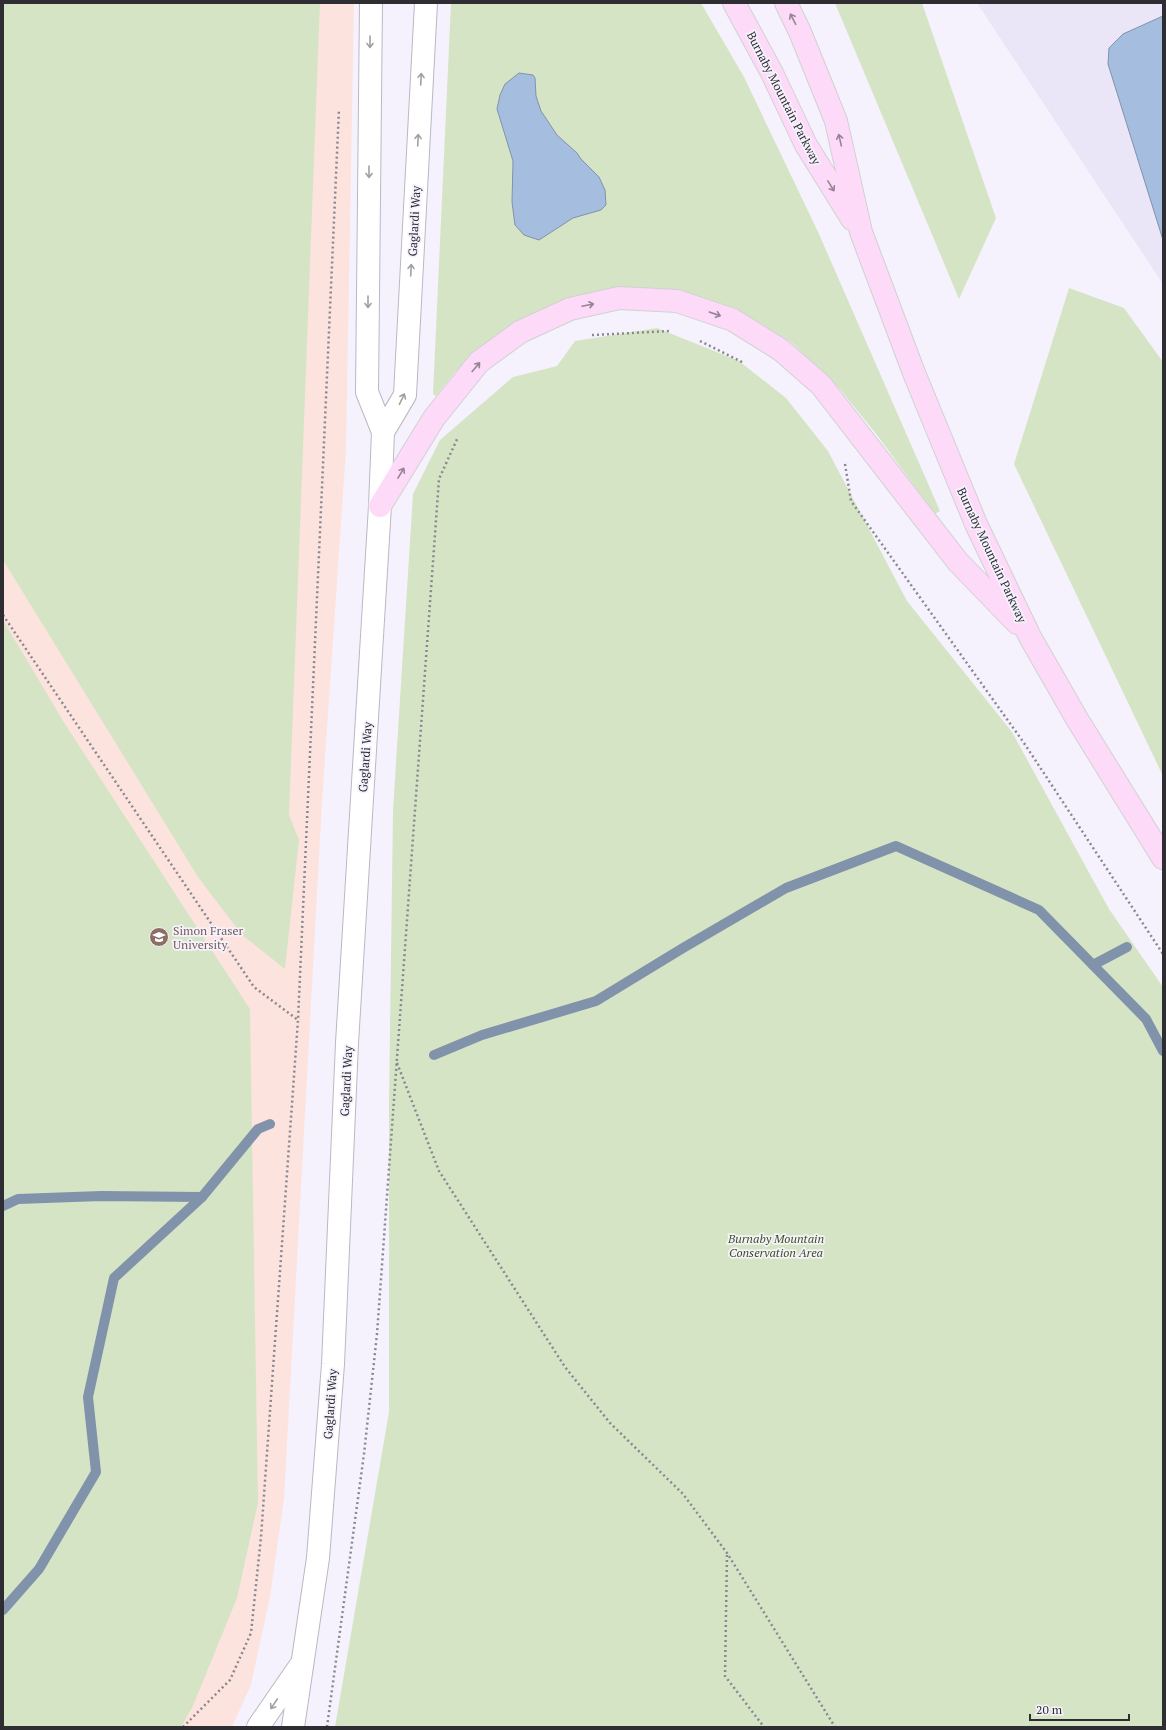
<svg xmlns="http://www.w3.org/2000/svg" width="1166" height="1730" font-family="'PT Serif',serif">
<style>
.built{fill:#eae6f8}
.education{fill:#fde3de}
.green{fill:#d6e4c6}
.water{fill:#a5bedf;stroke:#8192ab}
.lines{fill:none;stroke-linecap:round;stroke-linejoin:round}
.stream{stroke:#8192ab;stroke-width:10}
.minor-casing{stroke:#bbb8c3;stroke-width:24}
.major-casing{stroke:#d1d1d2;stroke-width:24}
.path{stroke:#89878f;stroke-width:2.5;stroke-dasharray:2 3;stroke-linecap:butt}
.minor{stroke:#fff;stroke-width:22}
.major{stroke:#fddaf7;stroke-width:22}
.oneway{stroke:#968494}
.oneway2{stroke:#a1a0a2}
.labels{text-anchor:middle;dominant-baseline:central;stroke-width:3.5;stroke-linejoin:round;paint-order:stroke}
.street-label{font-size:12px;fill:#2e2d31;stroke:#f5f2fd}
.education-label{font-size:12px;fill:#785e54;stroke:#f5f2fd;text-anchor:start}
.park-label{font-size:12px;font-style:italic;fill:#3b5019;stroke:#f5f2fd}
</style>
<rect width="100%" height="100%" fill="#f5f2fd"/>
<polygon class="built" points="977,3 1163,3 1163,284"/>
<polygon class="education" points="3,3 354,3 346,450 322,802 284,1499 270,1597 251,1685 232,1727 3,1727"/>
<g class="green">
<polygon points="3,3 320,3 289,815 299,840 285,969 242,935 198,877 3,560"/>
<polygon points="451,3 701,3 744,77 819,234 940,511 935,514 877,435 839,388 791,342 744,313 695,297 634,290 550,306 515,324 492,338 455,372 436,396 433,394"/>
<polygon points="835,3 922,3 996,218 959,299"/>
<polygon points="1069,288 1124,308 1163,362 1163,776 1014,464"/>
<polygon points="657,328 739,361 786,398 828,451 907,601 1012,732 1109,909 1163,987 1163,1727 335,1727 389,1412 389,1103 393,810 413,494 440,440 513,377 557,366 575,341"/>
<polygon points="3,620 65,724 250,1009 258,1503 237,1598 193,1706 181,1727 3,1727"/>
</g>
<g class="water">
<polygon points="1163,16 1163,240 1108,64 1109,48 1123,34"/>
<polygon points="519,73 533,75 535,78 536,96 541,111 557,135 577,153 581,159 599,177 605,190 606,205 601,210 573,218 539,240 524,235 515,225 512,202 513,161 497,109 500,95 505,84"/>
</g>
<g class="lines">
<g class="stream">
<polyline points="1093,965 1127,947"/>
<polyline points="434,1055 482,1035 596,1001 683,948 786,888 896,846 1039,910 1146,1019 1163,1051"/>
<polyline points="3,1206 18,1199 101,1196 202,1197"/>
<polyline points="3,1610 39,1569 96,1472 88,1397 114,1278 202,1197 258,1129 270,1124"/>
</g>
<defs>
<g id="minor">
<polyline points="383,432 405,395 426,3"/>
<polyline points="258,1727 300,1666"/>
<polyline points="293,1727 318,1558 333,1364 347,1043 380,506 383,432 367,392 371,3"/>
</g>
<g id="major">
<polyline points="734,3 772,73 806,145 852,219"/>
<polyline points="786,3 800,32 836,121 861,232 914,373 976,524 1030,637 1077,719 1163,858"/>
<polyline points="380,506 434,418 479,362 520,332 570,309 619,298 677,301 733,320 781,350 821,385 958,562 1017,623"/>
</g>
</defs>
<use href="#minor" class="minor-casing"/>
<use href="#major" class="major-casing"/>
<g class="path">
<polyline points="592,335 671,331"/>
<polyline points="700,341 744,363"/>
<polyline points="845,464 851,501 1024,743 1163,954"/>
<polyline points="3,615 254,987 298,1020"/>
<polyline points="397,1063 439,1171 565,1367 610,1423 683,1494 727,1553 835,1727"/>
<polyline points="727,1555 725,1676 764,1727"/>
<polyline points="183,1727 230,1680 251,1633 261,1537 298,1020 339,109"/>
<polyline points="327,1727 364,1454 377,1334 439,479 458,437"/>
</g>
<use href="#minor" class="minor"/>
<use href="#major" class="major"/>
</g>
<defs><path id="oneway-shaft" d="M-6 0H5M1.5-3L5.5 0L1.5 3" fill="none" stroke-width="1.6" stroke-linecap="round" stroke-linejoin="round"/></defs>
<g class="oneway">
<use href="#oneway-shaft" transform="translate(793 19) rotate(-117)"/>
<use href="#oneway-shaft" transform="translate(840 140) rotate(-103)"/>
<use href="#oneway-shaft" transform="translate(831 186) rotate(58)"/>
<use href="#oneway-shaft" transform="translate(588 305) rotate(-12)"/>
<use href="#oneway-shaft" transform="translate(715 314) rotate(19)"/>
<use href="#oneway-shaft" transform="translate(476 367) rotate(-50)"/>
<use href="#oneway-shaft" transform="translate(401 473) rotate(-59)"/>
</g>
<g class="oneway2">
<use href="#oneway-shaft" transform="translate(370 42) rotate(90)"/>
<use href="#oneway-shaft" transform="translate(421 79) rotate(-87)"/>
<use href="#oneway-shaft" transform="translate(418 140) rotate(-87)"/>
<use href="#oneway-shaft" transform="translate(369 172) rotate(90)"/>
<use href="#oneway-shaft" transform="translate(411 270) rotate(-87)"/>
<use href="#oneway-shaft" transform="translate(368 302) rotate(90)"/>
<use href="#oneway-shaft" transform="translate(402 399) rotate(-64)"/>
<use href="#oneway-shaft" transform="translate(274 1704) rotate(124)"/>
</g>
<defs>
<symbol id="university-disc" viewBox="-11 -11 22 22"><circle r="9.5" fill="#8d6e63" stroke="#f5f2fd"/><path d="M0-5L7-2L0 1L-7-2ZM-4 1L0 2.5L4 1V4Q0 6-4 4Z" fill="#fff"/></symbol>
</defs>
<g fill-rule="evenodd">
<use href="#university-disc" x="148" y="926" width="22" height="22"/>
</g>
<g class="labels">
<g class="street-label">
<text transform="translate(784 98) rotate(63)">Burnaby Mountain Parkway</text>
<text transform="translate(414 221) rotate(-87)">Gaglardi Way</text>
<text transform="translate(992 555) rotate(65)">Burnaby Mountain Parkway</text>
<text transform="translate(365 757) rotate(-86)">Gaglardi Way</text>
<text transform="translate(346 1081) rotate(-87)">Gaglardi Way</text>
<text transform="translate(330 1404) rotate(-86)">Gaglardi Way</text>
</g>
<g class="education-label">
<text x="173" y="930">Simon Fraser<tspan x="173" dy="14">University</tspan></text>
</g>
<g class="park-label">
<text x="776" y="1238">Burnaby Mountain<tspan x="776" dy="14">Conservation Area</tspan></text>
</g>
</g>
<rect width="1166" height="1730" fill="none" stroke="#2e2d31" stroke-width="8"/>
<path d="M1030 1714v6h99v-6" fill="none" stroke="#2e2d31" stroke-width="2"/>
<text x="1036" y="1714" font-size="12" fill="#2e2d31" stroke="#f5f2fd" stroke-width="3" paint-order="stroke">20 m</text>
</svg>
